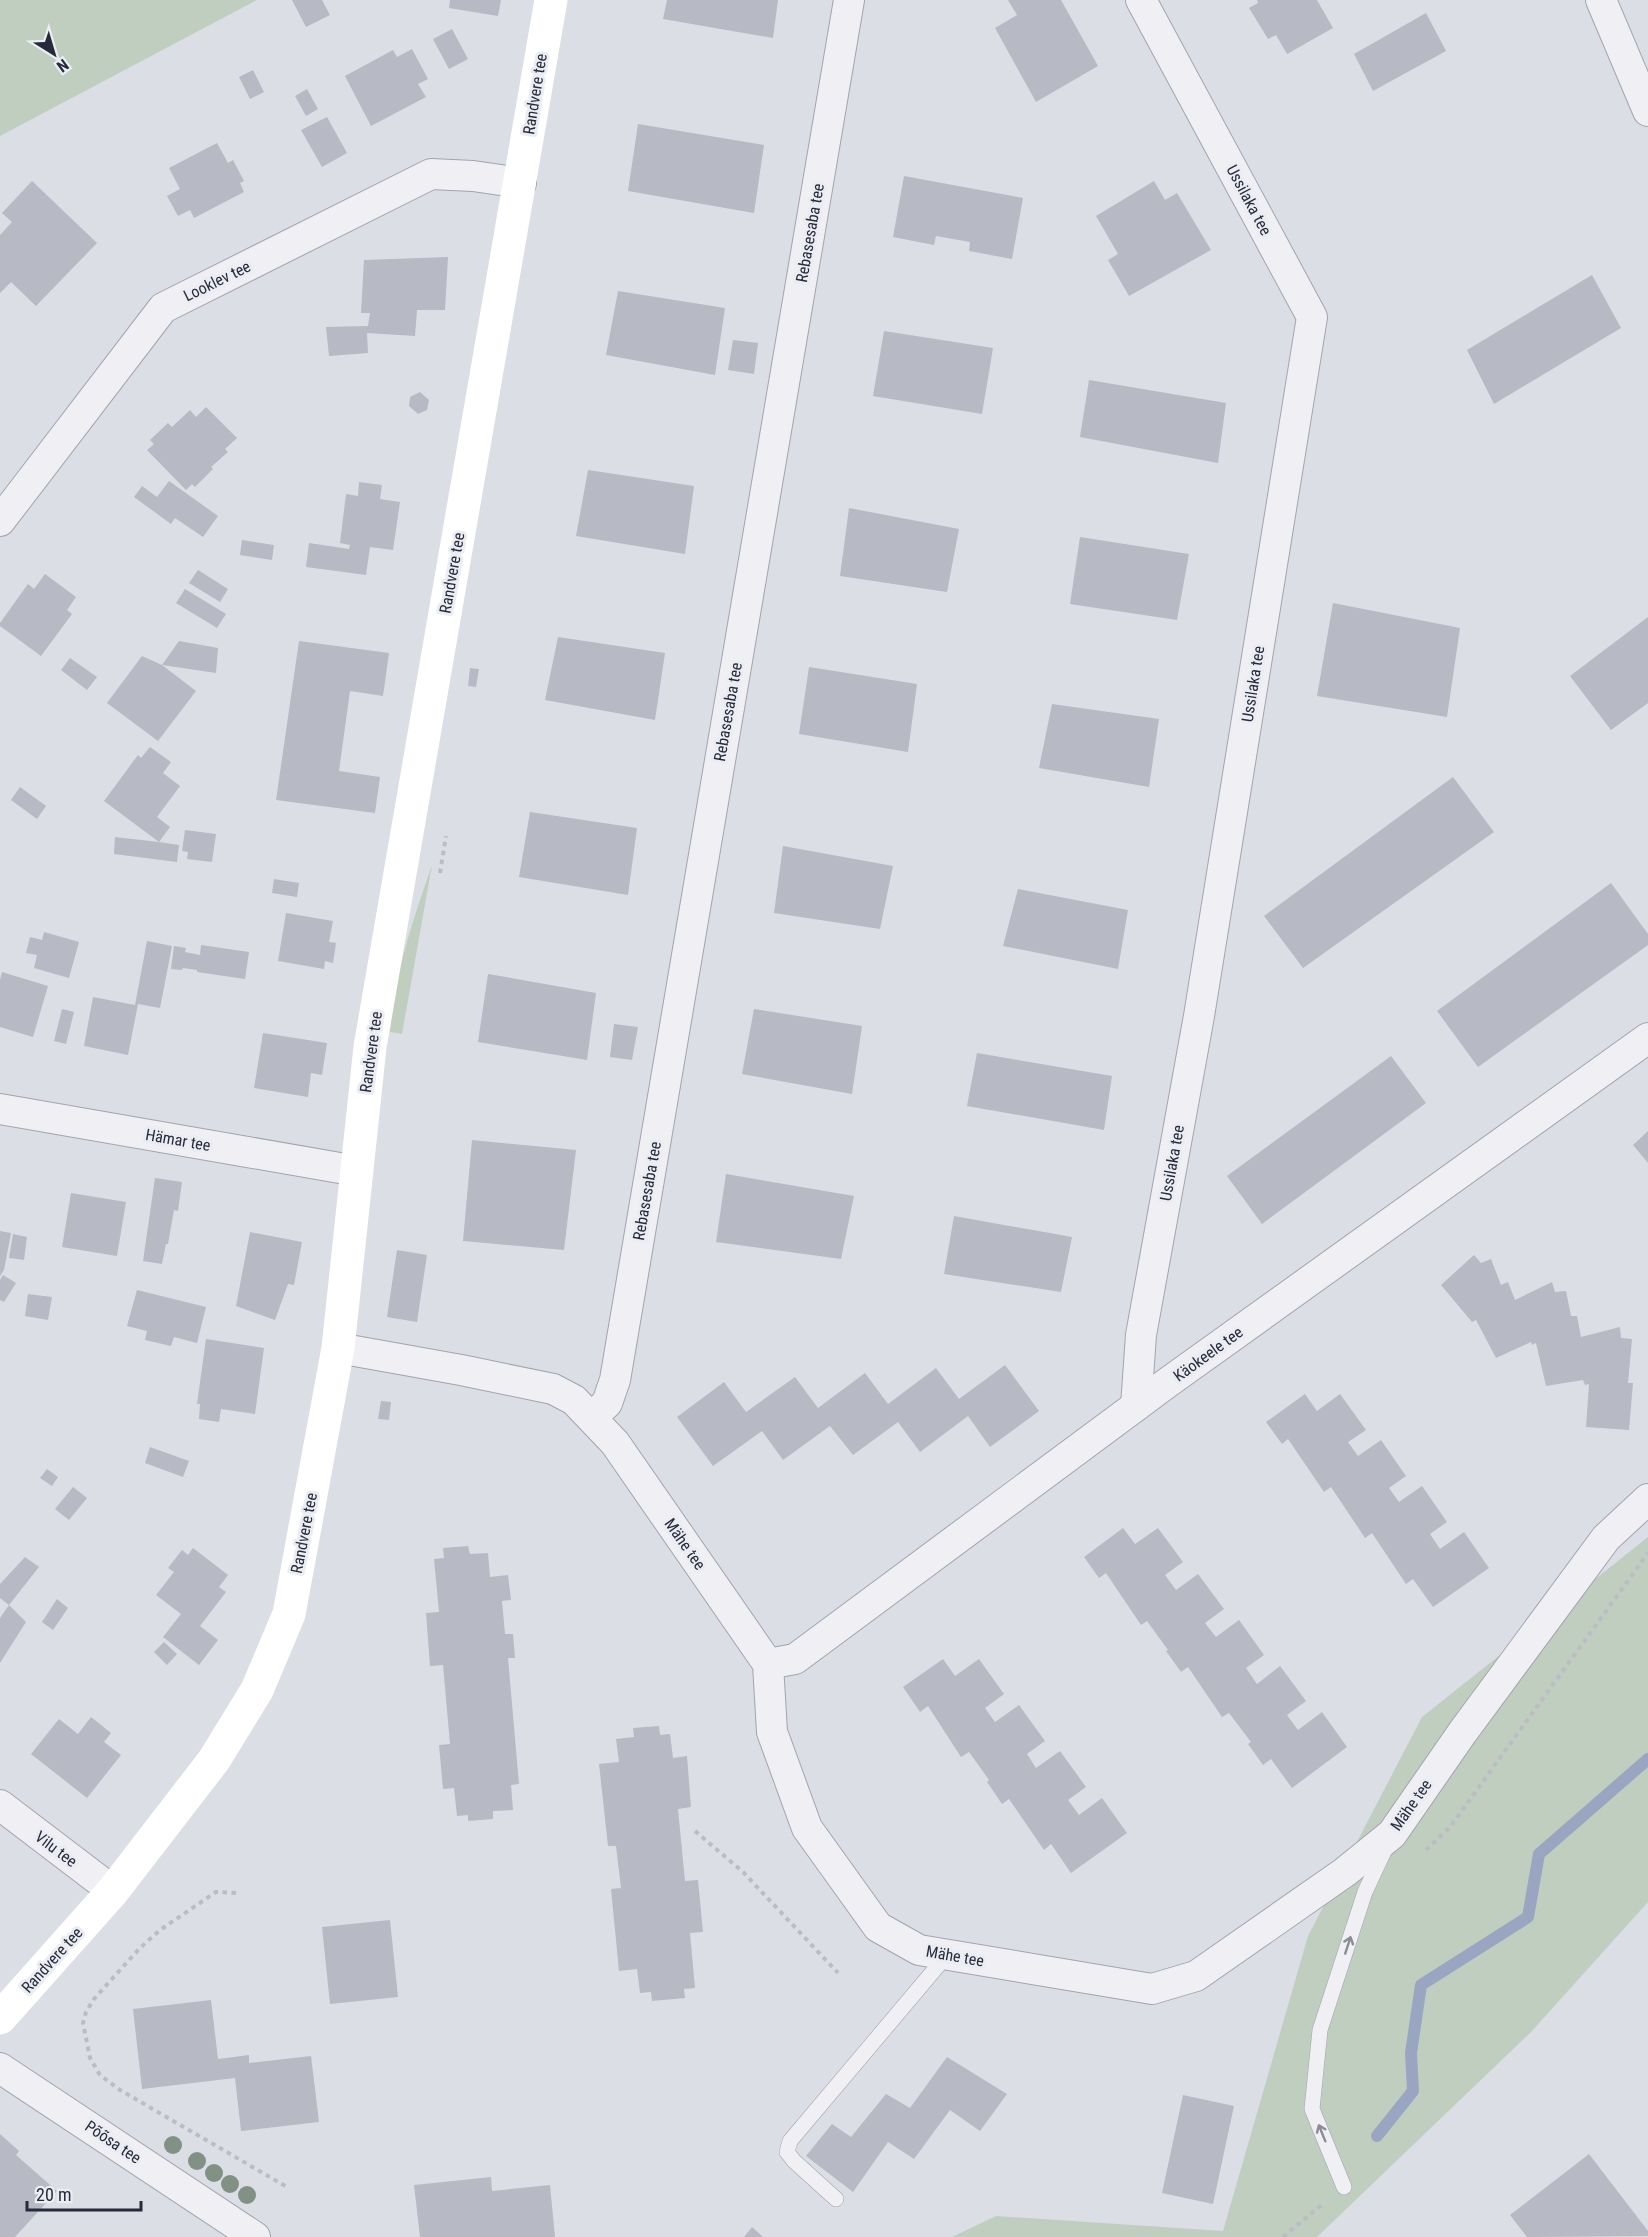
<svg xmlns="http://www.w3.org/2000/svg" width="1648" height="2237" font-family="'Roboto Condensed',sans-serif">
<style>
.green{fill:#bfcebe}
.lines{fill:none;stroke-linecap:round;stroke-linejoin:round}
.stream{stroke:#9aa5c2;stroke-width:12}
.building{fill:#b7b9c4}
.service-casing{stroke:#a2a4ae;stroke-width:16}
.minor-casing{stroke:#a2a4ae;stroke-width:32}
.path{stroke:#bbbcc4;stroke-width:4;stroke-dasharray:4.5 4.5;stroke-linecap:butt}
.service{stroke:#efeff4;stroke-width:15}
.minor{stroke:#efeff4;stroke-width:30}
.secondary{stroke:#fff;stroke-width:33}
.tree{fill:#819285}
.oneway{stroke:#8b8c97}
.labels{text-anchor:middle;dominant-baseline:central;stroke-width:6;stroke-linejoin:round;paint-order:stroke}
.street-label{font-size:16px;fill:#272a3a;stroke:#ebedf3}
</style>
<rect width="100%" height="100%" fill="#dcdee5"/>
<g class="green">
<polygon points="0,0 257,0 0,136"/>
<path d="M432 865 402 1034 390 1032C394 974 413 920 432 865Z"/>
<polygon points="1648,1537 1648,1902 1531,2032 1317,2237 952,2237 996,2216 1223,2231 1308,1936 1422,1717"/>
</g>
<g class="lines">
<polyline class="stream" points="1377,2136 1413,2091 1411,2053 1421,1985 1528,1917 1539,1854 1648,1759"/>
</g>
<g class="building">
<polygon points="292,0 322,0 330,15 306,27"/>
<polygon points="450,0 501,0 498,16 449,8"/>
<polygon points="667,0 778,0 773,38 663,19"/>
<polygon points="1008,0 1061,0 1098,66 1036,102 995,28 1017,15"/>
<polygon points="1257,0 1317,0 1333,28 1287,54 1276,35 1268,39 1249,8 1258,3"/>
<polygon points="1426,13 1446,51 1373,91 1354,54"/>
<polygon points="452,29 468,59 449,69 433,39"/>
<polygon points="412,49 428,79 418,84 426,97 371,126 345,76 393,50 397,57"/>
<polygon points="253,70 264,92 250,99 239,77"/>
<polygon points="307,89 318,109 306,116 295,96"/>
<polygon points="327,117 347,153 322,167 301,130"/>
<polygon points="638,124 764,145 754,213 628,191"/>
<polygon points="217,143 228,163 233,160 244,181 240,183 244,192 194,218 190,210 178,216 167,196 180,189 169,168"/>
<polygon points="904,176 1023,198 1012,259 969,251 970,242 936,236 934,245 893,237"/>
<polygon points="32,181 97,243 36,306 11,282 0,293 0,235 12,222 2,213"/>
<polygon points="1154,181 1165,200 1177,193 1211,250 1129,296 1108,260 1118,254 1096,216"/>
<polygon points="448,257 445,310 417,310 415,336 367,333 368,353 329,356 326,327 368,326 370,313 361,313 364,260"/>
<polygon points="1592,275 1621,328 1494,404 1467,350"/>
<polygon points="618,291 725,308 715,375 606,355"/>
<polygon points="884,331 993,348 982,414 873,396"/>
<polygon points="733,340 758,343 754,374 728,370"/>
<polygon points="1089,380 1226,403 1218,463 1080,437"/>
<polygon points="420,392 429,400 427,410 418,414 409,406 410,397"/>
<polygon points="206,407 237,438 225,449 228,452 211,467 213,469 195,487 192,484 186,490 147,450 154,444 150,440 168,423 172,427 190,410 196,417"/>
<polygon points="588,470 694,486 685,554 576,536"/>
<polygon points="169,481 218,516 203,537 175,518 171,524 134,497 142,486 157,497"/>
<polygon points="359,482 382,485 380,499 400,502 393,550 370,547 366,575 306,567 309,543 349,549 350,545 340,543 346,494 358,496"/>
<polygon points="849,508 959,529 947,592 840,576"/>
<polygon points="1080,537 1189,554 1177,620 1070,604"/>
<polygon points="242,540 274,545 272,560 240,555"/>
<polygon points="198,570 228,589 220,602 189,583"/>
<polygon points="45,574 76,597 67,610 72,614 41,656 0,626 0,623 28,584 34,589"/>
<polygon points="185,589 226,614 217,628 176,603"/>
<polygon points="1333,603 1460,628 1447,717 1317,696"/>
<polygon points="1648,617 1648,703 1611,730 1570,676"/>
<polygon points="558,637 665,653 655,720 545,700"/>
<polygon points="179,641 218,648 216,673 162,665 196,691 158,741 107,703 142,656 162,665"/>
<polygon points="299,641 389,653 383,696 350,691 339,771 380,777 375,813 276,800"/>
<polygon points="70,658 97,677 87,690 61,670"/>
<polygon points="809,667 917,684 908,752 799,734"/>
<polygon points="470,668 479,669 476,687 468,686"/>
<polygon points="1052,704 1159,719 1149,787 1039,768"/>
<polygon points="150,747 171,762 163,773 180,786 157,817 170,827 159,842 179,845 177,862 114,854 115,837 159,842 104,801 138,755 141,758"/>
<polygon points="1453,777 1494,832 1303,968 1264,916"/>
<polygon points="20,787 46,806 37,819 11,800"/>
<polygon points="530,812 637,828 628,895 519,877"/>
<polygon points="185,830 216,834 212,862 187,859 188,852 182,851"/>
<polygon points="783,846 893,866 880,929 774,913"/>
<polygon points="274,879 299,883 297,897 272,893"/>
<polygon points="1611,883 1648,934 1648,945 1478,1067 1437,1011"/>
<polygon points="1018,889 1128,910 1118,969 1003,946"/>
<polygon points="286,913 333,921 329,942 336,943 333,963 325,961 324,969 278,961"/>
<polygon points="44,932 79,942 69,978 34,968 37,955 26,953 30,937 42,940"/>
<polygon points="147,941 172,946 160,1008 138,1004 128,1055 84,1046 93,997 135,1005"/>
<polygon points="201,945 249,952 245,979 197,972 197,970 183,968 182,970 171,969 174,946 186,948 185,952 200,955"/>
<polygon points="2,972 48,986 33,1037 0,1027 0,980"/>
<polygon points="488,974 596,993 587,1060 478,1042"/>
<polygon points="62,1009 74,1012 66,1044 54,1041"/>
<polygon points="754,1009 862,1026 852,1094 742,1074"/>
<polygon points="614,1024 638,1027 632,1060 610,1057"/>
<polygon points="263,1033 327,1043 322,1075 311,1073 308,1097 254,1088"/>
<polygon points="977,1053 1112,1076 1104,1130 967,1106"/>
<polygon points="1391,1056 1426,1103 1262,1224 1227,1176"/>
<polygon points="1648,1131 1648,1163 1633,1145"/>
<polygon points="472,1140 576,1150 564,1250 463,1241"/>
<polygon points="726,1174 854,1196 841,1259 716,1242"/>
<polygon points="155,1178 182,1182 178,1211 174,1210 168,1244 166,1244 162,1264 143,1261"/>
<polygon points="71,1193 126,1202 117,1256 62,1247"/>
<polygon points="954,1216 1072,1237 1061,1292 944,1274"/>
<polygon points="0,1231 11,1233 4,1270 0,1276"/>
<polygon points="250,1232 302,1242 294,1285 288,1284 275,1320 236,1306"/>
<polygon points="13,1234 27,1237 24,1260 9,1258"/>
<polygon points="397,1250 427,1255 417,1322 387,1317"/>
<polygon points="1474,1255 1481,1263 1491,1259 1501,1285 1508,1282 1515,1300 1552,1282 1555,1292 1566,1291 1571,1316 1577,1316 1581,1337 1620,1327 1621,1338 1632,1339 1628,1383 1633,1383 1629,1430 1586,1427 1589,1384 1585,1385 1583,1380 1546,1386 1536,1343 1532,1345 1531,1342 1496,1358 1476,1320 1472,1322 1441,1285"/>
<polygon points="3,1275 16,1283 4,1302 0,1300 0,1280"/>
<polygon points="137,1290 206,1307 197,1343 174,1337 171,1346 145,1340 147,1331 127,1326"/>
<polygon points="28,1294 52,1297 48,1320 25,1316"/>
<polygon points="206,1339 264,1348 255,1414 221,1409 219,1422 199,1419 200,1404 197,1404"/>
<polygon points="1005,1365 1039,1411 990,1447 968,1416 920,1452 898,1422 853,1455 830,1426 783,1460 762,1431 713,1466 677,1417 724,1382 746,1412 795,1377 818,1408 865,1373 888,1404 936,1368 959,1399"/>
<polygon points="1305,1394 1317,1411 1340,1394 1366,1430 1348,1442 1358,1456 1381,1440 1406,1476 1389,1488 1399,1502 1422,1486 1447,1522 1430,1534 1440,1549 1464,1532 1489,1568 1433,1607 1413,1579 1406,1584 1372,1533 1365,1538 1331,1487 1324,1492 1288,1439 1282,1444 1266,1422"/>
<polygon points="381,1401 391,1402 389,1420 378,1419"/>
<polygon points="150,1447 189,1461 183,1477 145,1463"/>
<polygon points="47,1469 58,1477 52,1486 40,1478"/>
<polygon points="73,1487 87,1498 69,1520 55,1509"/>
<polygon points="1123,1528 1135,1544 1158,1528 1183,1562 1165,1575 1176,1590 1198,1574 1224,1609 1205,1623 1216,1637 1239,1620 1264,1655 1246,1668 1257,1684 1280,1666 1306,1701 1287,1715 1298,1730 1322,1712 1347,1747 1292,1788 1271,1759 1263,1765 1248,1744 1251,1742 1229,1713 1222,1717 1188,1667 1181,1672 1166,1651 1168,1650 1147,1621 1141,1625 1106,1573 1099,1578 1084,1557"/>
<polygon points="468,1546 470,1554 488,1553 490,1577 508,1575 511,1600 502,1601 505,1634 513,1634 515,1658 508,1658 519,1784 511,1785 513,1810 493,1811 493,1819 468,1821 468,1815 457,1816 454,1788 443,1789 439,1745 450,1744 443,1665 430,1666 426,1613 439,1612 434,1559 444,1558 443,1548"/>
<polygon points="193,1548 228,1575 219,1587 226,1592 200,1626 218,1640 199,1665 163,1637 181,1614 156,1595 174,1572 168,1568 182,1550 188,1555"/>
<polygon points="25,1557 39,1567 9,1605 0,1598 0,1584"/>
<polygon points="57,1599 68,1608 53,1630 42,1622"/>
<polygon points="9,1605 26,1622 0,1663 0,1618"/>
<polygon points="164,1642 177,1654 167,1665 154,1652"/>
<polygon points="943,1659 955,1676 979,1659 1004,1694 985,1708 995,1722 1019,1705 1045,1741 1027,1754 1036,1768 1060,1751 1086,1787 1068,1800 1079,1815 1102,1798 1127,1833 1071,1873 1051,1844 1044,1850 1009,1799 1002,1804 987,1782 989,1780 969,1752 961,1757 928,1706 920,1712 903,1687"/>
<polygon points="91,1717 111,1733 104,1742 121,1755 87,1798 31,1754 59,1719 78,1734"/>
<polygon points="659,1726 660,1735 670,1734 673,1758 687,1756 691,1807 678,1809 685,1881 698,1880 703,1932 690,1933 695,1988 684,1989 685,1998 652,2001 651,1992 640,1993 637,1969 619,1971 611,1889 621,1888 616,1846 608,1846 599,1764 619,1762 616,1739 634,1737 633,1728"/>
<polygon points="390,1920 398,1997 330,2004 322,1927"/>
<polygon points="211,2000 218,2059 249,2055 249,2063 311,2056 319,2122 241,2131 235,2078 142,2089 133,2009"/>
<polygon points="947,2057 1007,2094 980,2131 950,2110 914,2159 888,2142 853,2192 806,2156 832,2124 851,2137 886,2094 910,2108"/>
<polygon points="1183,2095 1234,2106 1213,2204 1162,2193"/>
<polygon points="0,2134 19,2151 16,2155 57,2191 15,2237 0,2237"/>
<polygon points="1589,2154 1648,2231 1648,2236 1527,2237 1510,2215"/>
<polygon points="491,2177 492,2191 550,2185 555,2237 420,2237 414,2185"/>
<polygon points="752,2227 763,2237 744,2237"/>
</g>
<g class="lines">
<defs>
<g id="service">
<polyline points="1344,2187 1312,2109 1320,2030 1365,1892 1385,1849"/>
<polyline points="836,2199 794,2161 787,2152 790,2141 947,1955"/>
</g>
<g id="minor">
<polyline points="1601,0 1648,111"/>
<polyline points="0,521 163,308 431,174 473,176 521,183"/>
<polyline points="0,1109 357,1171"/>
<polyline points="338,1348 461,1370 553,1389 574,1400 615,1443 768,1664 772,1732 807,1828 878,1927 919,1950 1152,1989 1196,1976 1345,1872 1392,1834 1462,1733 1606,1538 1648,1499"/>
<polyline points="1136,1406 1141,1335 1199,1016 1312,317 1141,0"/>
<polyline points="592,1417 607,1403 615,1380 849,0"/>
<polyline points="768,1664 795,1659 1167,1383 1648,1038"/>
<polyline points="0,1805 113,1891"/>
<polyline points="0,2068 255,2237"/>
</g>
</defs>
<use href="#service" class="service-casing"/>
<use href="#minor" class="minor-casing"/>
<g class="path">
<polyline points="440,873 446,836"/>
<polyline points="695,1831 743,1872 838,1973"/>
<polyline points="1426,1850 1450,1827 1648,1553"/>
<polyline points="236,1893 216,1892 160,1930 139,1949 111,1980 94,1999 86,2012 83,2023 90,2058 100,2075 120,2090 287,2187"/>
<polyline points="1283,2237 1324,2203"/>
</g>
<use href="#service" class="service"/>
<use href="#minor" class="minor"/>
<polyline class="secondary" points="0,2018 113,1891 214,1760 257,1690 289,1614 338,1348 370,1047 551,0"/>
</g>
<g class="tree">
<circle cx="173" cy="2145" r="9"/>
<circle cx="197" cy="2161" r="9"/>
<circle cx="214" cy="2173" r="9"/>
<circle cx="230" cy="2184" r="9"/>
<circle cx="247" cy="2195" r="9"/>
</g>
<defs><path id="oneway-shaft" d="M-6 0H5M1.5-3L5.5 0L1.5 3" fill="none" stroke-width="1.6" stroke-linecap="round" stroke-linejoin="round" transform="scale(1.5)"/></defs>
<g class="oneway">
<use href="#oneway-shaft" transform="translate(1348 1945) rotate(-72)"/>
<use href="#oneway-shaft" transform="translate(1322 2133) rotate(-112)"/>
</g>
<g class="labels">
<g class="street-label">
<text transform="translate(535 94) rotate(-81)">Randvere tee</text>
<text transform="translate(1249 200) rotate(62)">Ussilaka tee</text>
<text transform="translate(810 233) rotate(-80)">Rebasesaba tee</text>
<text transform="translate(217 281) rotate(-26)">Looklev tee</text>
<text transform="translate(452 573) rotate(-80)">Randvere tee</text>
<text transform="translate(1253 684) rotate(-81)">Ussilaka tee</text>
<text transform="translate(728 712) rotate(-80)">Rebasesaba tee</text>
<text transform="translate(371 1052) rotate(-82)">Randvere tee</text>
<text transform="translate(178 1140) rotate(10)">Hämar tee</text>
<text transform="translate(1172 1163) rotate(-80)">Ussilaka tee</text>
<text transform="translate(647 1191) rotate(-80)">Rebasesaba tee</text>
<text transform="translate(1208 1354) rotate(-36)">Käokeele tee</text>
<text transform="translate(304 1533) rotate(-79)">Randvere tee</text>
<text transform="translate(685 1544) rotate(55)">Mähe tee</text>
<text transform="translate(1411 1805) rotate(-55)">Mähe tee</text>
<text transform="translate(56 1849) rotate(37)">Vilu tee</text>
<text transform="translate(955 1956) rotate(10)">Mähe tee</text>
<text transform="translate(52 1960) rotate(-48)">Randvere tee</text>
<text transform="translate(113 2142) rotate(34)">Põõsa tee</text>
</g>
</g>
<g transform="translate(54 54) rotate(143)" stroke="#ebedf3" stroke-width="4.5" paint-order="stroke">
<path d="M0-4.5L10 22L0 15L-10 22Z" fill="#272a3a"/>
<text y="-9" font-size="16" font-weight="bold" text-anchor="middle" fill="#272a3a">N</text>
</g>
<path d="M27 2201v9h114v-9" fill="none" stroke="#272a3a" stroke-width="3"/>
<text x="36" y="2201" font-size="18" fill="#272a3a" stroke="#ebedf3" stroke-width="4.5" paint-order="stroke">20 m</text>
</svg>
